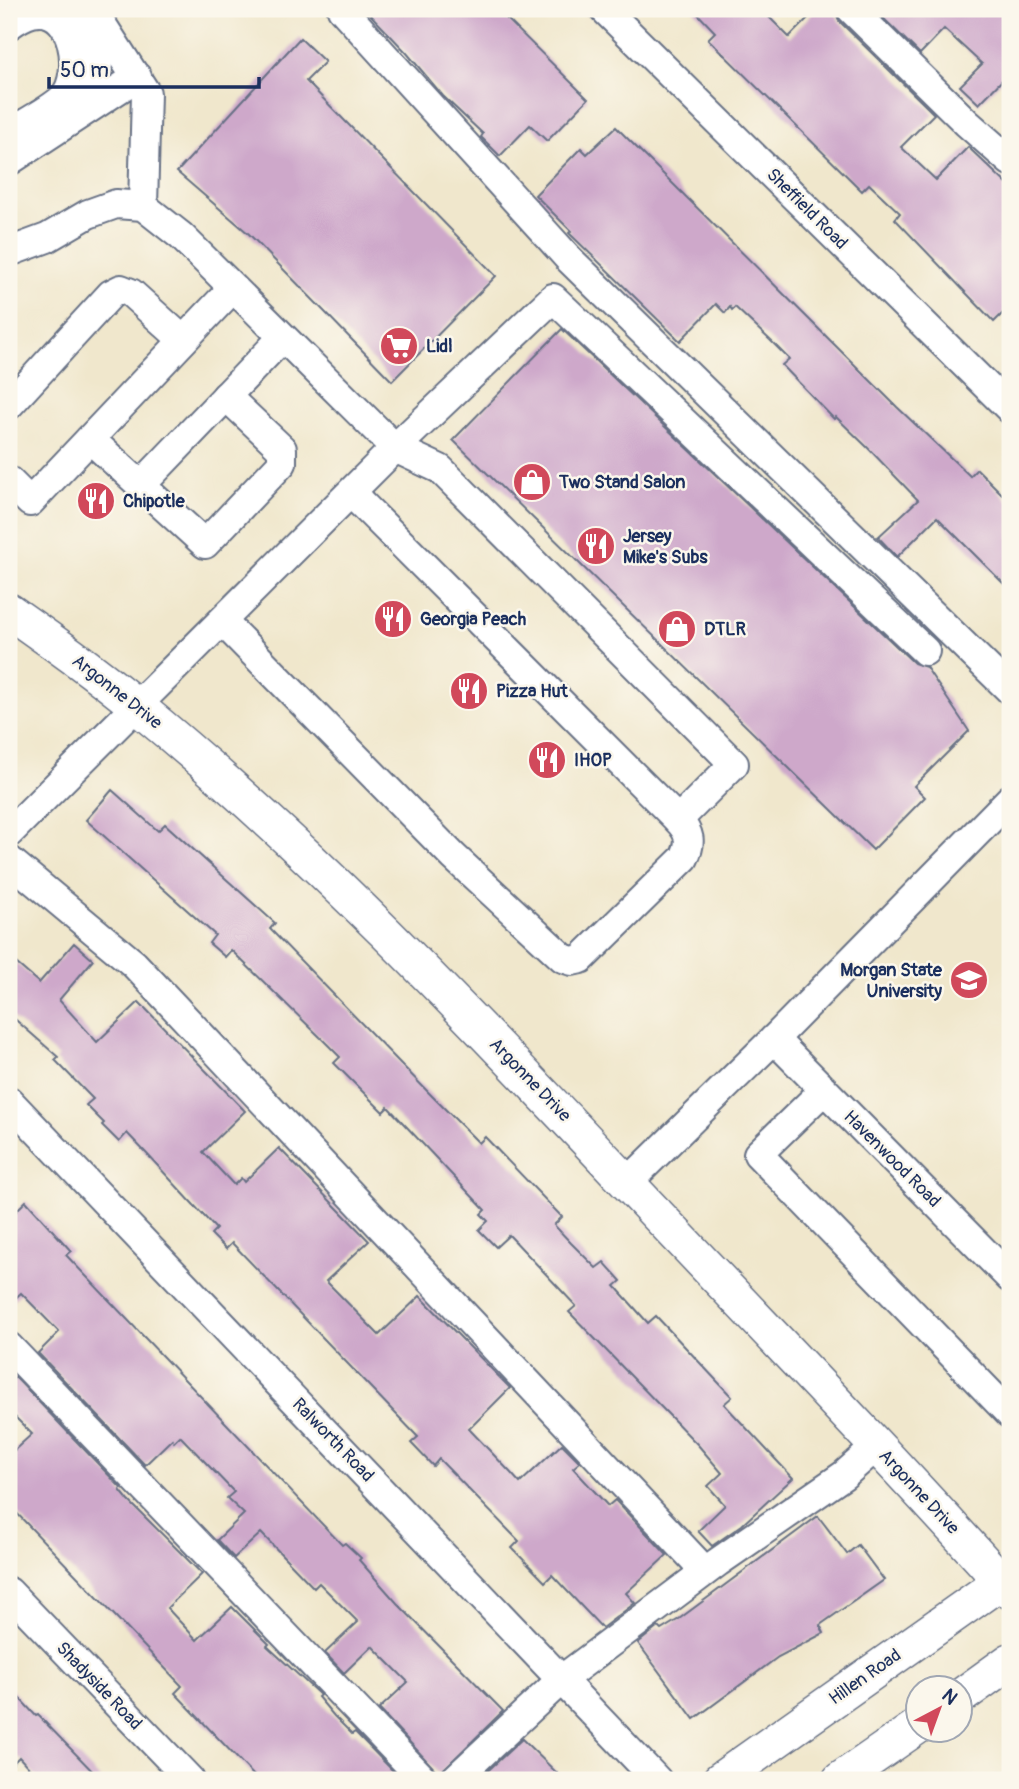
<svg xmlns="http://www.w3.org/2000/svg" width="1019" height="1789" font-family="Pangolin,sans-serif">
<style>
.building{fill:#cea8ca}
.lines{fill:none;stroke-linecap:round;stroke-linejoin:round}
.minor-casing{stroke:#666f84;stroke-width:32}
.major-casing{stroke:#666f84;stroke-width:38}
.minor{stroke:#fff;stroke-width:28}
.major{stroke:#fff;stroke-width:35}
.labels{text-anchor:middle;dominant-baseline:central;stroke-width:5;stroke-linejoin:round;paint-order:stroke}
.street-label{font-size:18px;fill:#1b2f5e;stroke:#fbf7ec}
.poi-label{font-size:18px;font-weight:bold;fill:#1b2f5e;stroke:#fbf7ec;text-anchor:start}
</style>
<rect width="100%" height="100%" fill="#fbf7ec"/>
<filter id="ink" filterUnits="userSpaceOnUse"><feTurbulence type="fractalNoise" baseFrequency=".0143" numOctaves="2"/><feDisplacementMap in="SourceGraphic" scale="14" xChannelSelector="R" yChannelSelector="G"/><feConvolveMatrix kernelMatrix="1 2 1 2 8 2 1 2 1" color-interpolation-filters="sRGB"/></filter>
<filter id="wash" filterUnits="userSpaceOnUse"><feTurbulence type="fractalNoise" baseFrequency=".00686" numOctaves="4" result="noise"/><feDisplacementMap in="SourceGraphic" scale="28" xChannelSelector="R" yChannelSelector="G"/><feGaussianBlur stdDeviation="1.57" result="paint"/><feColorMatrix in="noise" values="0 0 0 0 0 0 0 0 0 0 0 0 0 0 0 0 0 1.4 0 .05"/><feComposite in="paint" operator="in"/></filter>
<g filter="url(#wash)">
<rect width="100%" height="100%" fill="#f0e7cc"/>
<g id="blocks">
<g class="building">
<polygon points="365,9 497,9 588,99 547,141 530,125 500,156 481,137 483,134 443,96 406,52"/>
<polygon points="693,9 761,9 789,37 817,9 835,9 839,21 934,114 901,147 936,180 968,147 1010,187 1010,306 994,322 895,219 900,213 869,184 862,191 708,39 715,32"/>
<polygon points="874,9 1010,9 1010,72 979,104 960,86 982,64 944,29 920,54"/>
<polygon points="300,38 325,62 306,81 496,276 392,381 249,234 177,172"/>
<polygon points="616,127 897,407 970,476 977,469 1010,502 1010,590 937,517 897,557 878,537 918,500 868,448 836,417 834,419 782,365 789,359 770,340 735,307 732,310 730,307 725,313 716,304 680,341 569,233 571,231 535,195 581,148 587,154"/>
<polygon points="562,329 914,663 926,667 969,731 914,786 925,797 873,850 453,440"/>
<polygon points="112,790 158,831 165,824 275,923 270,929 432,1096 479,1143 485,1137 562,1217 554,1225 571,1243 596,1268 604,1262 621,1281 615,1286 648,1323 656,1316 732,1397 724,1404 793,1478 742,1525 712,1546 698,1531 725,1505 708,1486 722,1473 698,1445 569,1312 576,1306 509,1235 496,1247 479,1230 488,1221 481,1214 485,1210 388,1107 383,1112 334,1063 340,1057 321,1038 231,950 225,957 209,943 215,935 86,820"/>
<polygon points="74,943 93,960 59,1000 97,1042 139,1002 245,1111 203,1152 234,1185 241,1178 244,1182 279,1148 369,1241 326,1281 379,1335 420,1296 510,1388 469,1429 510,1472 520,1483 562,1444 580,1462 573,1468 608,1506 615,1500 667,1555 626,1593 635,1603 602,1628 552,1575 545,1582 512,1548 519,1541 439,1459 433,1466 411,1443 418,1437 232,1243 226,1249 211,1234 216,1229 146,1153 127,1133 119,1142 102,1125 104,1123 86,1105 93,1099 55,1060 58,1057 9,1014 9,957 39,983"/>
<polygon points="26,1201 71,1251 66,1255 342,1545 345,1543 361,1558 359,1560 397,1603 503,1711 439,1774 379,1709 408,1682 372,1646 344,1673 325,1653 358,1622 319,1583 314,1588 261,1533 234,1558 217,1540 244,1514 227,1498 234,1492 180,1436 174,1442 172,1439 145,1465 38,1353 59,1332 21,1293 9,1304 9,1218"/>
<polygon points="15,1377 121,1488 120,1490 129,1501 202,1574 167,1608 197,1640 232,1607 269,1644 267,1646 320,1695 318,1697 334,1716 352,1734 355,1732 394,1772 386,1780 258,1780 175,1693 182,1686 9,1505 9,1455 32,1434 9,1411 9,1383"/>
<polygon points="818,1516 847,1554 858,1545 884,1580 820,1625 824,1633 778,1657 694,1719 638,1643 658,1627 661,1630 679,1619"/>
<polygon points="9,1687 36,1716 38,1715 101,1780 40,1780 19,1757 9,1767"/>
<polygon points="522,1739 564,1780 478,1780"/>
</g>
</g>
</g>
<g filter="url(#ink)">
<use href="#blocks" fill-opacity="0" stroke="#666f84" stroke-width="2"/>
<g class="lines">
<defs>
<g id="minor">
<polyline points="92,9 146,93 143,206"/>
<polyline points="342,9 570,260 1010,690"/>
<polyline points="604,9 1010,409"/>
<polyline points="851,9 967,123 1010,161"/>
<path d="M9 25C16 20 24 15 32 13 74 2 85 75 63 98 51 110 23 124 9 133"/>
<path d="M64 97C74 94 85 91 92 82 107 63 91 29 71 21"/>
<polyline points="9,161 137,77"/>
<polyline points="9,252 47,238 88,214 116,204 143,206 181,236 395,448 440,469 734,764 678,820 351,493"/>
<polyline points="9,405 111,294 121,289 131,293 183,340"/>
<polyline points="90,439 205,544 282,463 282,449 226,396"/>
<polyline points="9,481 30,502 232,289"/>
<polyline points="141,485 282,338"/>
<path d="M223 622 454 857 563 958 572 961 581 959 684 858C692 842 690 833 678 820"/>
<polyline points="9,833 395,448 553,298 925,651"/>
<polyline points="9,860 134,964 705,1571"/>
<polyline points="774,1039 1010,1278"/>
<polyline points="824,1090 758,1154 1010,1414"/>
<polyline points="9,1101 657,1780"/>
<polyline points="627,1183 774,1039 1010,799"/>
<polyline points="9,1347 424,1780"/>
<polyline points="9,1592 190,1780"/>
<polyline points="454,1780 562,1679 718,1562 844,1475 877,1446"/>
</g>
<g id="major">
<path d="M9 611C53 642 97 673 139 708 316 853 472 1019 629 1185 757 1320 886 1453 1010 1591"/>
<polyline points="960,1697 1010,1661"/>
<polyline points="720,1780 1010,1575"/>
<polyline points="840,1780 918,1726"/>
</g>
</defs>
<use href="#minor" class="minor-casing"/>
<use href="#major" class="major-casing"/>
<use href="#minor" class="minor"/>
<use href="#major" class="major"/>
</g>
</g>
<defs>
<symbol id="supermarket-disc" viewBox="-11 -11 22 22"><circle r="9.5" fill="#d1495b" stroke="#fbf7ec"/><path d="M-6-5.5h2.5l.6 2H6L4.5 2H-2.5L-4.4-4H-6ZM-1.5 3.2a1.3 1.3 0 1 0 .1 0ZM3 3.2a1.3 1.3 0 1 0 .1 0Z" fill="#fff"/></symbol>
<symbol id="shop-disc" viewBox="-11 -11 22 22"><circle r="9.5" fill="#d1495b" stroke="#fbf7ec"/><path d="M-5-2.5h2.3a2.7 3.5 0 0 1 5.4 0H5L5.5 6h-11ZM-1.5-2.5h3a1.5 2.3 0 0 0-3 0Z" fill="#fff"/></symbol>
<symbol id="restaurant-disc" viewBox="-11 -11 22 22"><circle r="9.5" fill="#d1495b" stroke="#fbf7ec"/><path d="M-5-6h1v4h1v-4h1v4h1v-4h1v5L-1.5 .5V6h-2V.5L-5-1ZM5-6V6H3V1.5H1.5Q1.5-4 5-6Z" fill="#fff"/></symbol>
<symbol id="university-disc" viewBox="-11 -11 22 22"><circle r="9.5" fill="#d1495b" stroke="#fbf7ec"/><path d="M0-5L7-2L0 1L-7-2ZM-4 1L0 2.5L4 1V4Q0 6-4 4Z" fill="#fff"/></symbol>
</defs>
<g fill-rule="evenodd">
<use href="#supermarket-disc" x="377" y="324" width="44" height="44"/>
<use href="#shop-disc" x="510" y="460" width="44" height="44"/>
<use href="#restaurant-disc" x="74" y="479" width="44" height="44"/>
<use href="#restaurant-disc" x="574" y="524" width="44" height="44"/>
<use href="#restaurant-disc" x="371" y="597" width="44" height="44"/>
<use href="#shop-disc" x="655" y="607" width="44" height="44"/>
<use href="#restaurant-disc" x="447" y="669" width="44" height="44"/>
<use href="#restaurant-disc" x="525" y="738" width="44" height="44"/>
<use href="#university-disc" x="947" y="958" width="44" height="44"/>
</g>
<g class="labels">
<g class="street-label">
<text transform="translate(807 209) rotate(45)">Sheffield Road</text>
<text transform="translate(117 692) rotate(38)">Argonne Drive</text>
<text transform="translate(530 1080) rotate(46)">Argonne Drive</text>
<text transform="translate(892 1159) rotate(45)">Havenwood Road</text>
<text transform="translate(333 1440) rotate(46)">Ralworth Road</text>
<text transform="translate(919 1492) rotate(47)">Argonne Drive</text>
<text transform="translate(865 1677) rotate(-35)">Hillen Road</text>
<text transform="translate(99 1686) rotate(46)">Shadyside Road</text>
</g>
<g class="poi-label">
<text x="426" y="346">Lidl</text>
<text x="559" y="482">Two Stand Salon</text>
<text x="123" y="501">Chipotle</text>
<text x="623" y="536">Jersey<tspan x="623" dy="21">Mike's Subs</tspan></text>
<text x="420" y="619">Georgia Peach</text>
<text x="704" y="629">DTLR</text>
<text x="496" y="691">Pizza Hut</text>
<text x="574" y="760">IHOP</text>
<text x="942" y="970" text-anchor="end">Morgan State<tspan x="942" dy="21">University</tspan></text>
</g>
</g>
<rect width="1019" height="1789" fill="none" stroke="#fbf7ec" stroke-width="35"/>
<g transform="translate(939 1709) rotate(41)"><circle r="33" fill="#fbf7ec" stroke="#a1a7b3" stroke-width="2"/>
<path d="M0-5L12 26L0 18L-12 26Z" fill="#d1495b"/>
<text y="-10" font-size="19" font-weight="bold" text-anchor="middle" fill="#1b2f5e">N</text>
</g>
<path d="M49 77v10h210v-10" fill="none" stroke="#1b2f5e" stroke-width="3.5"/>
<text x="60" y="77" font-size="21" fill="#1b2f5e" stroke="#fbf7ec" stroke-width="5" paint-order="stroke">50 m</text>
</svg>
